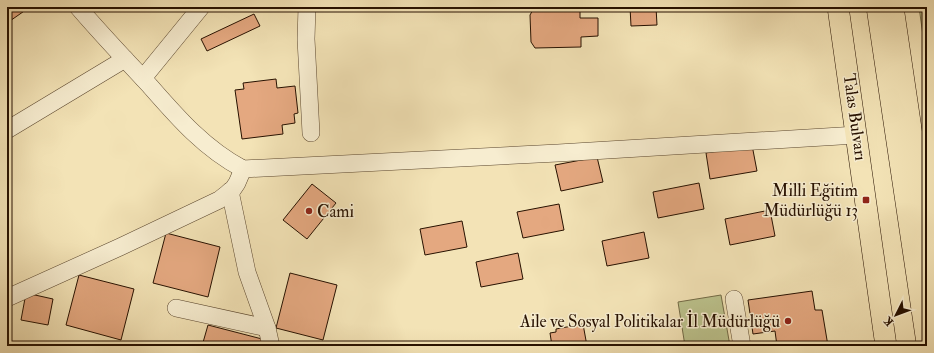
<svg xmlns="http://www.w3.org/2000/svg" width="934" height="353" font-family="'IM FELL Double Pica',serif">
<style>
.green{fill:#bcc38d;stroke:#726a46}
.building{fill:#e4a880;stroke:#271100}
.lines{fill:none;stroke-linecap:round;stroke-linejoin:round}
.minor-casing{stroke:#5a462e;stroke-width:18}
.major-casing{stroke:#271100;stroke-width:22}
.minor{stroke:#f7edd0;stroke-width:17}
.major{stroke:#f3e3b6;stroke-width:21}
.poi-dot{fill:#8f2418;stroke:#f7edd0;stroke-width:1.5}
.labels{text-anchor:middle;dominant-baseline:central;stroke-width:3;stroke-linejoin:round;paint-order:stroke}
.street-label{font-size:17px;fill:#271100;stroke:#f7edd0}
.poi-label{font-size:17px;fill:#271100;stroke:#f7edd0;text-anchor:end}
</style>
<rect width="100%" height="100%" fill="#f3e3b6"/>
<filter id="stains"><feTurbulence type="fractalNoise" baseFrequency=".005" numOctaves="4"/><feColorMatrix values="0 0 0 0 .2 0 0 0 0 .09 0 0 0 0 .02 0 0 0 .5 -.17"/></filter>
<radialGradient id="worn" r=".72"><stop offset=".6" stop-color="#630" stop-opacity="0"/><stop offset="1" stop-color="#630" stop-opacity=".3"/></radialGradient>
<g class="green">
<polygon points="919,7 927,7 927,64"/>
<polygon points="721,295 730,346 685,346 678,302"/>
</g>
<g class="building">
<polygon points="7,7 30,7 7,23"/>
<polygon points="580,7 580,18 598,18 598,36 581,37 581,47 535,48 531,42 530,15 534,8"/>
<polygon points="630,7 656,7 657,25 631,26"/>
<polygon points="254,14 260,26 207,51 201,39"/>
<polygon points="276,79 277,88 295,86 298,113 294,114 295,123 282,125 283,134 242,139 235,90 244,89 243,83"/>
<polygon points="752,145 757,171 710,179 706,153"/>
<polygon points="597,157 603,182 561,191 555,165"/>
<polygon points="699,183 704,209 658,218 653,192"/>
<polygon points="312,184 336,203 307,239 283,220"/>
<polygon points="559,204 564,230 523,238 517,212"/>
<polygon points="770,210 775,236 730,245 725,219"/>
<polygon points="462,221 467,247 425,255 420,229"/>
<polygon points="644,232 649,258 607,266 602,241"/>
<polygon points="166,233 220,247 208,297 153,283"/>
<polygon points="518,253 523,279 481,287 476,262"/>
<polygon points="290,273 337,285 323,340 276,328"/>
<polygon points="79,275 134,289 121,340 66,325"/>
<polygon points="812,291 815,310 822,310 828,346 777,346 775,331 753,334 748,300"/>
<polygon points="26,293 53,299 48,325 21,320"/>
<polygon points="583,324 587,346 552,346 550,333 556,332 556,329"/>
<polygon points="208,325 262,339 261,346 202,346"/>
</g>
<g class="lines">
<defs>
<g id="minor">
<path d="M78 7C101 34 126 60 150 86 178 118 205 149 243 169L558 153 857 135"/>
<polyline points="307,7 306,39 311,133"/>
<polyline points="143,78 201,7"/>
<polyline points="7,130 125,59"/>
<polyline points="230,191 247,272 267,328 271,346"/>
<polyline points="7,298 120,247 219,200 233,189 237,183 243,169"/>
<polyline points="734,299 742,346"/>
<polyline points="176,308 267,328"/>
</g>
<g id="major">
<polyline points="838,7 886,346"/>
<polyline points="877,7 927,343"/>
<polyline points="893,7 927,237"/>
</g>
</defs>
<use href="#minor" class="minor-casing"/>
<use href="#major" class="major-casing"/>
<use href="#minor" class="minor"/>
<use href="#major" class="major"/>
</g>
<g class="poi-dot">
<rect x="862" y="196" width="8" height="8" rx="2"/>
<circle cx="309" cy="211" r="4"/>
<circle cx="788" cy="321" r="4"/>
</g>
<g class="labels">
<g class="street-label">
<text transform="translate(855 117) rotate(82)">Talas Bulvarı</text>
</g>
<g class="poi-label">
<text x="858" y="190">Milli Eğitim<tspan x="858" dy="20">Müdürlüğü 13</tspan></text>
<text x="317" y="211" text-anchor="start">Cami</text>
<text x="780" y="321">Aile ve Sosyal Politikalar İl Müdürlüğü</text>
</g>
</g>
<rect width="934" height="353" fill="none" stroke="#f3e3b6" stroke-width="24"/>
<rect x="8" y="8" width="918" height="337" fill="none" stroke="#271100" stroke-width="2"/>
<rect x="12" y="12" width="910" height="329" fill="none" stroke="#271100"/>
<g transform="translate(896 315) rotate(228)" stroke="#f7edd0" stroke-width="3" paint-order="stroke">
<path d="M0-3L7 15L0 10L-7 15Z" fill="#271100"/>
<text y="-6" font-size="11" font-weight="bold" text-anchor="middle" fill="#271100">K</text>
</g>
<rect width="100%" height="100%" filter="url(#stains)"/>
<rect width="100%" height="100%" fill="url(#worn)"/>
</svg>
